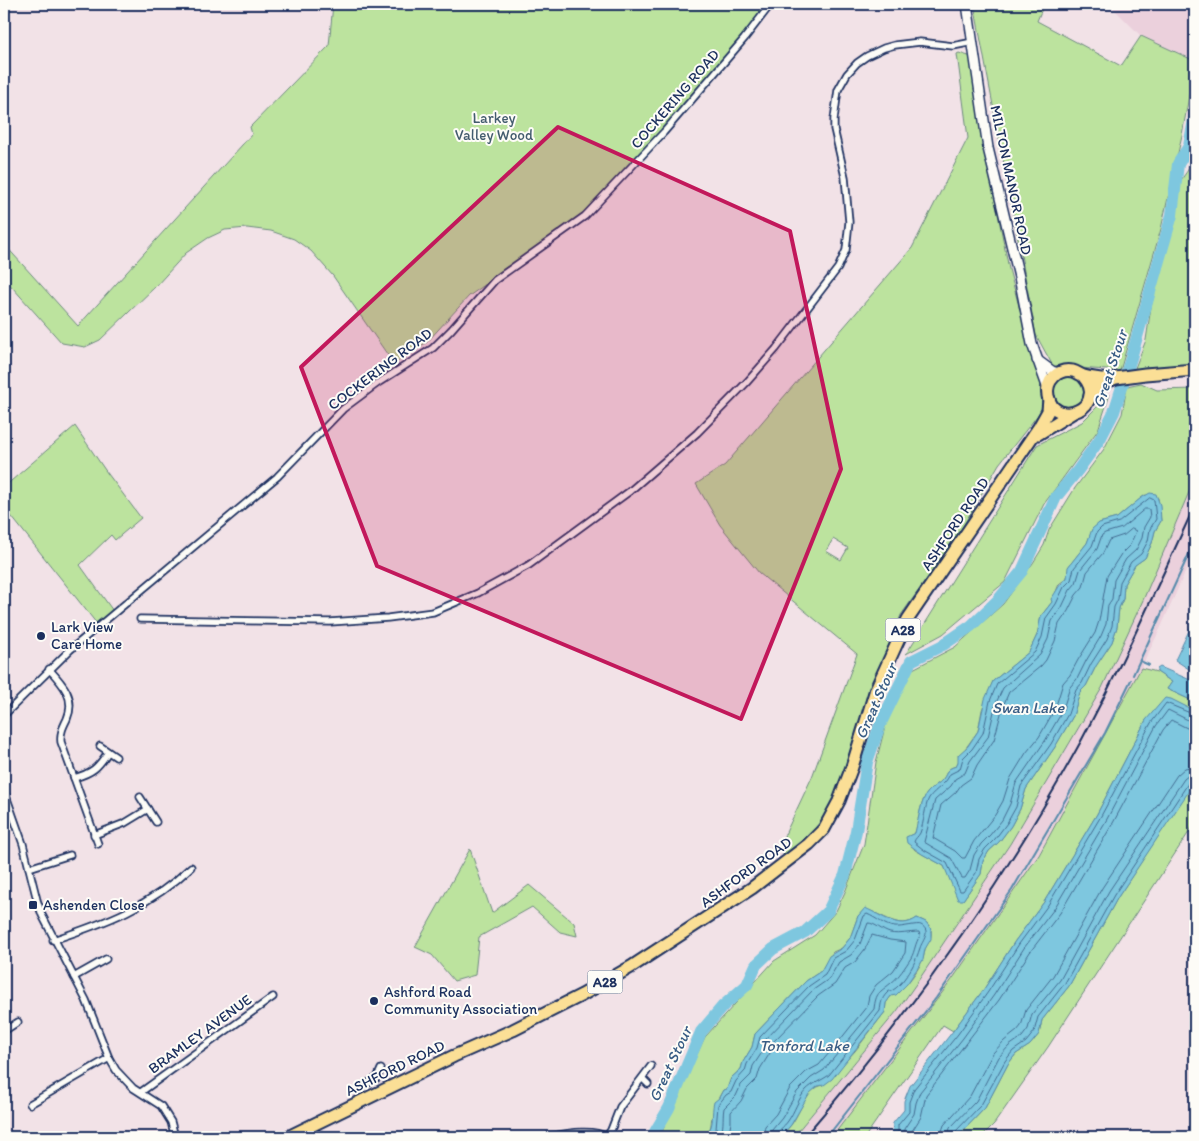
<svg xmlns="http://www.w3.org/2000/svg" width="1199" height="1141" font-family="Itim,sans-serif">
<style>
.built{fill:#ebd0dc}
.green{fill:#bce39e;stroke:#6c897e;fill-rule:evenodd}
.water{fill:#7ec7df;stroke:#568aab}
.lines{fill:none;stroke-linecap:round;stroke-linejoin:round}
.shore{stroke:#436c92;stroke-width:1}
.stream{stroke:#568aab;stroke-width:2}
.river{stroke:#7ec7df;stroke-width:12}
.street-casing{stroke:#1b2f5e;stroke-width:9}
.secondary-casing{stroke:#1b2f5e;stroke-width:12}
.highway-casing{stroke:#1b2f5e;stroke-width:15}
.street{stroke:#fdfcf7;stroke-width:5.5}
.secondary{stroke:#fdfcf7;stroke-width:9}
.highway{stroke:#fbdf96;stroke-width:11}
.rail{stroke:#1b2f5e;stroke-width:2}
.marked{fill:#c2185b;fill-opacity:0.2;stroke:#c2185b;stroke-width:4;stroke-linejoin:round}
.poi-dot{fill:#1b2f5e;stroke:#fdfcf7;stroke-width:2}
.labels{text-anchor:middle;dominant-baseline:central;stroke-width:4;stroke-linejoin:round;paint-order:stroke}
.shield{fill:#fdfcf7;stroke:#5f6c8c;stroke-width:1}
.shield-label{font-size:14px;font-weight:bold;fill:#1b2f5e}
.street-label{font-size:15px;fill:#1b2f5e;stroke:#fdfcf7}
.park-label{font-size:15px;fill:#435c6e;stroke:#fdfcf7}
.poi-label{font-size:15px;fill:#1b2f5e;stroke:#fdfcf7;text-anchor:start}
.water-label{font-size:16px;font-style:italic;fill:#395d85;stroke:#fdfcf7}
</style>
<rect width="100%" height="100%" fill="#f2e2e7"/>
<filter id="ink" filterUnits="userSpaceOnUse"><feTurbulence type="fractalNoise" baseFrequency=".02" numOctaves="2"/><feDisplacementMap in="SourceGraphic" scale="10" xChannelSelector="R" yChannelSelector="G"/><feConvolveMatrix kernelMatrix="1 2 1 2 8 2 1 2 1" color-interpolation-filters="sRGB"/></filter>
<g filter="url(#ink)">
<g class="built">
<polygon points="1109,4 1195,4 1195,61 1141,36"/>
<polygon points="1195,479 1195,549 1162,625 1128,695 1037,857 1015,892 938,999 836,1133 832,1137 793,1137 897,1011 1010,844 1102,688"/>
</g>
<g class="green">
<polygon points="333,4 768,4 738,42 662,130 584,215 469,296 427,342 394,364 333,276 311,251 294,239 271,231 247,228 225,230 208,238 186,253 156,286 100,340 85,347 62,343 4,278 4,244 78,326 252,134 250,127 329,46"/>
<polygon points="974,4 1044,4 1037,21 1121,66 1141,36 1195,61 1195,75 1192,79 1182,135 1161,229 1120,371 1053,366 1036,335"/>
<path d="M959 53 972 57 983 140 1009 269 1036 370 1043 387 1041 411 999 464 956 538 901 615 871 689 844 777 824 817 812 832 784 856 780 845 812 777 857 654 759 573 720 525 696 484 725 465 912 248 968 138 957 54ZM833 539 848 548 841 560 826 551Z"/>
<polygon points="1195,137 1195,365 1145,367 1140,370 1135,368 1146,340 1151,307 1175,214 1181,180 1188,170"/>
<circle cx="1069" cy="392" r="15"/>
<path d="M1141 383 1157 390 1195 389V478L1144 598 1102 688 1010 844 918 981 897 1011 793 1137H780C783 1133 788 1129 791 1125 801 1112 805 1088 824 1085L855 1051 885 1012 886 1003 891 996C902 993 918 971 922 961 924 957 924 953 925 949 928 942 932 939 931 931 930 923 924 921 917 918 899 931 883 914 865 909L858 916 850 938 842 948 833 952 821 971 806 981 755 1034 752 1047 743 1062 741 1069 731 1078 727 1089 723 1090C718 1098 715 1106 713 1114 710 1121 713 1126 707 1133L708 1137H660L670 1113 705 1037 774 961 815 935 836 911 845 892 864 844 876 762 886 723 909 671 955 647 1003 604 1033 563 1044 545 1049 530 1075 488 1104 449 1122 414 1127 386ZM1145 495 1158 498 1161 521 1155 531 1152 543 1145 558 1135 565 1124 584 1123 599 1119 608 1117 627 1112 642 1096 666 1086 686 1080 692 1073 716 1055 747 1026 789 1020 809 1011 826 999 842 989 851 983 861 981 874 963 900 944 866 915 850 907 837 915 833C918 822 921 799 928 792 932 787 939 784 943 779 949 771 944 770 956 766L963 752 978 731 982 710 993 681 1029 652 1037 635 1041 616 1052 602 1059 584 1067 578 1069 566 1087 543 1093 529 1099 523 1117 518Z"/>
<polygon points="1110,394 1098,430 1044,504 1005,582 943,634 906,654 1037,445 1082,422"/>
<polygon points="75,426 105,470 141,518 115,540 111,535 80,565 113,611 97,624 4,507 4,487"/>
<polygon points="1141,668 1157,672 1172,682 1167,689 1195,702 1195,712 1146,720 1097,814 1044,902 1015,941 984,989 953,1031 943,1025 865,1137 832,1137 951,981 1039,855"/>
<polygon points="1195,780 1195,823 1048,1047 994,1124 981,1137 957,1137 985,1108 1008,1064 1016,1054 1030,1045 1039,1034 1042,1020 1069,986 1118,897"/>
<polygon points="470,849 492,913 529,885 574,923 577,936 560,932 532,907 479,937 475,975 454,981 432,955 415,947"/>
</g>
<g class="water">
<path d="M1150 493 1156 494 1160 505 1161 521 1155 531 1152 543 1145 558 1135 565 1124 584 1123 599 1119 608 1117 627 1112 642 1096 666 1086 686 1080 692 1073 716 1055 747 1026 789 1020 809 1011 826 999 842 989 851 983 861 981 874 963 900H958L944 866 922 854 907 843 906 837 915 833C918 822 921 799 928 792 932 787 939 784 943 779 949 771 944 770 956 766L958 762V755L968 746 978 731 985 699 993 681 1029 652 1037 635 1041 616 1052 602 1051 599C1057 591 1059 584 1067 578L1068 567 1087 543 1092 529 1099 523 1117 518 1141 498Z"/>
<polygon points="1195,618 1195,673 1175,660"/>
<polygon points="1160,667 1195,682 1195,702 1167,689 1172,682 1157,672 1157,669"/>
<polygon points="1165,698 1171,699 1195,711 1195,780 1193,785 1118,897 1069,986 1042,1020 1039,1034 1030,1045 1016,1054 1008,1064 985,1108 957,1137 894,1137 892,1133 893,1123 904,1110 904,1101 910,1086 953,1031 984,989 1015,941 1044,902 1097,814 1146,720"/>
<path d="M865 908C882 915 899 931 917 918L926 922 931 929V939L925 949 923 960 907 984 896 995 891 996 886 1003 885 1012 832 1079 824 1085 818 1086 809 1094 791 1125 780 1137H708L707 1133C715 1125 711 1113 714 1102L719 1098 723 1090 727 1089 731 1078 741 1069 743 1062 752 1047 755 1034 806 981 821 971 829 956 842 948 850 938 858 916Z"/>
</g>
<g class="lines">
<g class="shore">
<path d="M1150 498 1154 500 1156 519 1150 529 1148 541 1141 554 1131 562 1120 582 1118 599 1114 607 1112 626 1107 639 1091 664 1082 683 1076 690 1068 714 1051 744 1021 786 1016 807 1007 823 995 839 985 849 979 859 976 873 963 891H960L947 863 924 850 914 842C915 838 918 837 920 833 924 823 925 805 929 798 936 788 945 786 950 774L960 769 963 758 972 749 983 733 990 701 997 684 1035 652 1042 637 1046 618 1056 604 1064 587 1071 580 1074 568 1092 546 1097 532 1102 527 1119 522Z"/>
<polygon points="1145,509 1149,509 1150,517 1144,527 1142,538 1136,550 1126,559 1114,580 1112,599 1108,605 1106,624 1101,636 1086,661 1077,679 1070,687 1062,712 1045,741 1016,783 1010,804 1002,820 990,835 981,844 974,855 970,870 965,878 962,878 951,858 924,842 935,800 951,786 955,779 965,773 970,761 988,737 996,703 1003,688 1040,655 1048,639 1052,621 1062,607 1070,590 1076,583 1080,570 1097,549 1102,535 1105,533 1122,528"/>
<polygon points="1132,529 1136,531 1130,545 1121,554 1107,576 1099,621 1095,633 1078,660 1070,675 1063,683 1055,709 1039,737 1026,753 1010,779 1003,801 995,815 974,841 965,858 962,858 955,851 933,838 941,805 956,792 961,785 971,778 977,765 994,740 1003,706 1009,692 1041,666 1046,660 1055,641 1059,624 1068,611 1076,595 1083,587 1087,572 1103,553 1109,540 1124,535"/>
<path d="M712 1137 716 1129 718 1105 726 1095 731 1092 736 1081 745 1071 747 1064 757 1048 760 1037 809 986 825 975 833 958 846 951 855 940 864 916 867 914C877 918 884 926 895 927 901 928 918 923 921 925 932 931 922 941 920 948 916 960 912 969 904 979 902 982 897 988 893 990 887 994 892 988 887 993 881 999 881 1004 880 1011L829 1075C821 1081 813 1083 806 1090 798 1099 795 1111 788 1121 784 1127 777 1130 777 1137"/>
<path d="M719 1137C725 1128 722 1119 724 1108L736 1096 741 1085 751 1075 753 1066 763 1051 766 1039 813 990 829 979 839 962 851 955 860 944 868 923C875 923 882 931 890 933 900 935 909 932 919 932L920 936C915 943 915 951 911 958 905 967 899 977 891 983 879 993 876 992 874 1009L824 1070 811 1078 797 1092 782 1118 772 1130 770 1137"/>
<polyline points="728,1137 731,1123 731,1112 741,1101 747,1089 757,1079 760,1069 770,1053 772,1043 818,996 835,984 845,968 855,962 865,949 872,935 890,940 906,942 905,953 893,971 876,985 869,996 867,1006 840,1040 819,1065 806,1072 790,1088 776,1114 765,1126 763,1137"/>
<polyline points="898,1137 898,1125 909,1112 909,1102 914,1089 958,1034 988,992 1019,944 1048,905 1101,816 1151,723 1166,703 1195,715"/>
<polyline points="905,1137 904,1129 914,1114 916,1103 920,1092 963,1038 994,995 1024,948 1054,909 1107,819 1156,726 1168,710 1190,721 1195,722"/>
<polyline points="912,1137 912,1131 921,1117 926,1095 999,1000 1030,952 1060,913 1113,823 1163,730 1171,720 1187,728 1195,729"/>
<polyline points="940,1137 944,1125 970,1096 993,1053 1004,1041 1017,1031 1021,1026 1026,1010 1053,976 1102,888 1177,775 1185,768 1195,766"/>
<polyline points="948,1137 950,1128 976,1101 999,1057 1009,1046 1022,1037 1028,1029 1032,1014 1060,980 1109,891 1184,779 1189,775 1195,774"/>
<polyline points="954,1137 955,1132 981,1105 1005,1061 1013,1051 1026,1042 1034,1032 1038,1017 1065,983 1114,895 1189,782 1195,780"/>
</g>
<g class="stream">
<polyline points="1140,661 1149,665"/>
<polyline points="1133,675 1195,541"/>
<polyline points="827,1137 936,998 1012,890 1105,733 1131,680"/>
</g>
<polyline class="river" points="652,1137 669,1108 701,1032 723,1006 747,985 756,965 773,949 805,932 828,911 845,875 856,831 867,762 880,725 911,661 943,645 971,626 998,600 1022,571 1056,497 1078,470 1100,439 1114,412 1131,358 1172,215 1178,164 1189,146 1195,115"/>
<defs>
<g id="street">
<polyline points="140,619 330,622 388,618 433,612 478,593 529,565 630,491 697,433 747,382 776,349 838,268 846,250 849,222 845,177 834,129 834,119 838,90 847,74 857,63 867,56 884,48 895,45 920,42 953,46 973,42"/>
<path d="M49 669C63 684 76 698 67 719 63 727 60 733 61 742L98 844"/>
<polyline points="4,715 70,650 277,477 343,409 378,383 433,348 451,330 495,280 585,216 664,132 744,39 771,4"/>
<polyline points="100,746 116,757"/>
<path d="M74 778C92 773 98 768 108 752"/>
<polyline points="4,790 23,844 37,900 42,915 86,1000 109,1058 116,1070 133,1088 161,1106 171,1122 175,1137"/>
<polyline points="140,797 156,822"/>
<polyline points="94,835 125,823 148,809"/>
<polyline points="29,868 70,855"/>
<path d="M53 940C105 923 151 906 191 867"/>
<polyline points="74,977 106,959"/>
<polyline points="4,1031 18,1022"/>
<polyline points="643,1079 648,1084"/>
<polyline points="368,1083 377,1078 381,1069"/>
<polyline points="141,1092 273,997"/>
<polyline points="30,1104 109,1058"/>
<polyline points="305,1130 328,1137"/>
<polyline points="607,1136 611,1130 620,1107 651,1066"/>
<path d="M547 1137C565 1134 591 1128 607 1137"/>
</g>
<g id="secondary">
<polyline points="967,4 988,148 1019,277 1032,344 1048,389"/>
<polyline points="1037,360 1052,371 1059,373"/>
</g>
<g id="highway">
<path d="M1083 376C1110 406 1055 431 1048 396 1045 381 1058 368 1073 371 1077 372 1080 375 1084 376 1092 378 1102 379 1111 380"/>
<polyline points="1090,396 1098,387 1111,380 1116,378 1145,374 1195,370"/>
<polyline points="1038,434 1072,413"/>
<polyline points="288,1137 454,1056 513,1030 582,995 631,967 752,888 809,844 824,829 839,801 852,767 876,689 908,619 1039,427 1048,411 1049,399"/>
</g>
</defs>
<use href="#street" class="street-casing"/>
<use href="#secondary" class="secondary-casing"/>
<use href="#highway" class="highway-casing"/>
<use href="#street" class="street"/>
<use href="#secondary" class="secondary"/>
<use href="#highway" class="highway"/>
<path class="rail" d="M804 1137C909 1016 1003 884 1080 743 1122 665 1158 585 1195 505"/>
</g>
</g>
<path class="marked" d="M558 127 790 231 841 469 741 719 377 566 301 367Z"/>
<g class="poi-dot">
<circle cx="41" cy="636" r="5"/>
<rect x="28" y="900" width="10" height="10" rx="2.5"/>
<circle cx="374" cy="1001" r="5"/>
</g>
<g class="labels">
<g class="shield">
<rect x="885.5" y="618.5" width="35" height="23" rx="4"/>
<rect x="587.5" y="970.5" width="35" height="23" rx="4"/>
</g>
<g class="shield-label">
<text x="903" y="630">A28</text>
<text x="605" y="982">A28</text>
</g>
<g class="street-label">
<text transform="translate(675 99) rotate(-49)">COCKERING ROAD</text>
<text transform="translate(1011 180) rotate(78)">MILTON MANOR ROAD</text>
<text transform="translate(380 369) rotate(-37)">COCKERING ROAD</text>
<text transform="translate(955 524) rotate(-56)">ASHFORD ROAD</text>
<text transform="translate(746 872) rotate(-36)">ASHFORD ROAD</text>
<text transform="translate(200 1034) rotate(-36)">BRAMLEY AVENUE</text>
<text transform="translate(395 1068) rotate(-26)">ASHFORD ROAD</text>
</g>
<g class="park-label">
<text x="494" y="118">Larkey<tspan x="494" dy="17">Valley Wood</tspan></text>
</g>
<g class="poi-label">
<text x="51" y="627">Lark View<tspan x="51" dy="17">Care Home</tspan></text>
<text x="43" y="905">Ashenden Close</text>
<text x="384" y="992">Ashford Road<tspan x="384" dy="17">Community Association</tspan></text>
</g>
<g class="water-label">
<text transform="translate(1110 369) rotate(-72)">Great Stour</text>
<text transform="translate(876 701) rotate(-66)">Great Stour</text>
<text x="1028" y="707">Swan Lake</text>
<text x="804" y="1045">Tonford Lake</text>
<text transform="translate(670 1064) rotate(-65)">Great Stour</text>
</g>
</g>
<rect width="1199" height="1141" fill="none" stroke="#fdfcf7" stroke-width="20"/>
<rect x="10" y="10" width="1179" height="1121" fill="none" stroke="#1b2f5e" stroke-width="2" filter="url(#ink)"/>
</svg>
